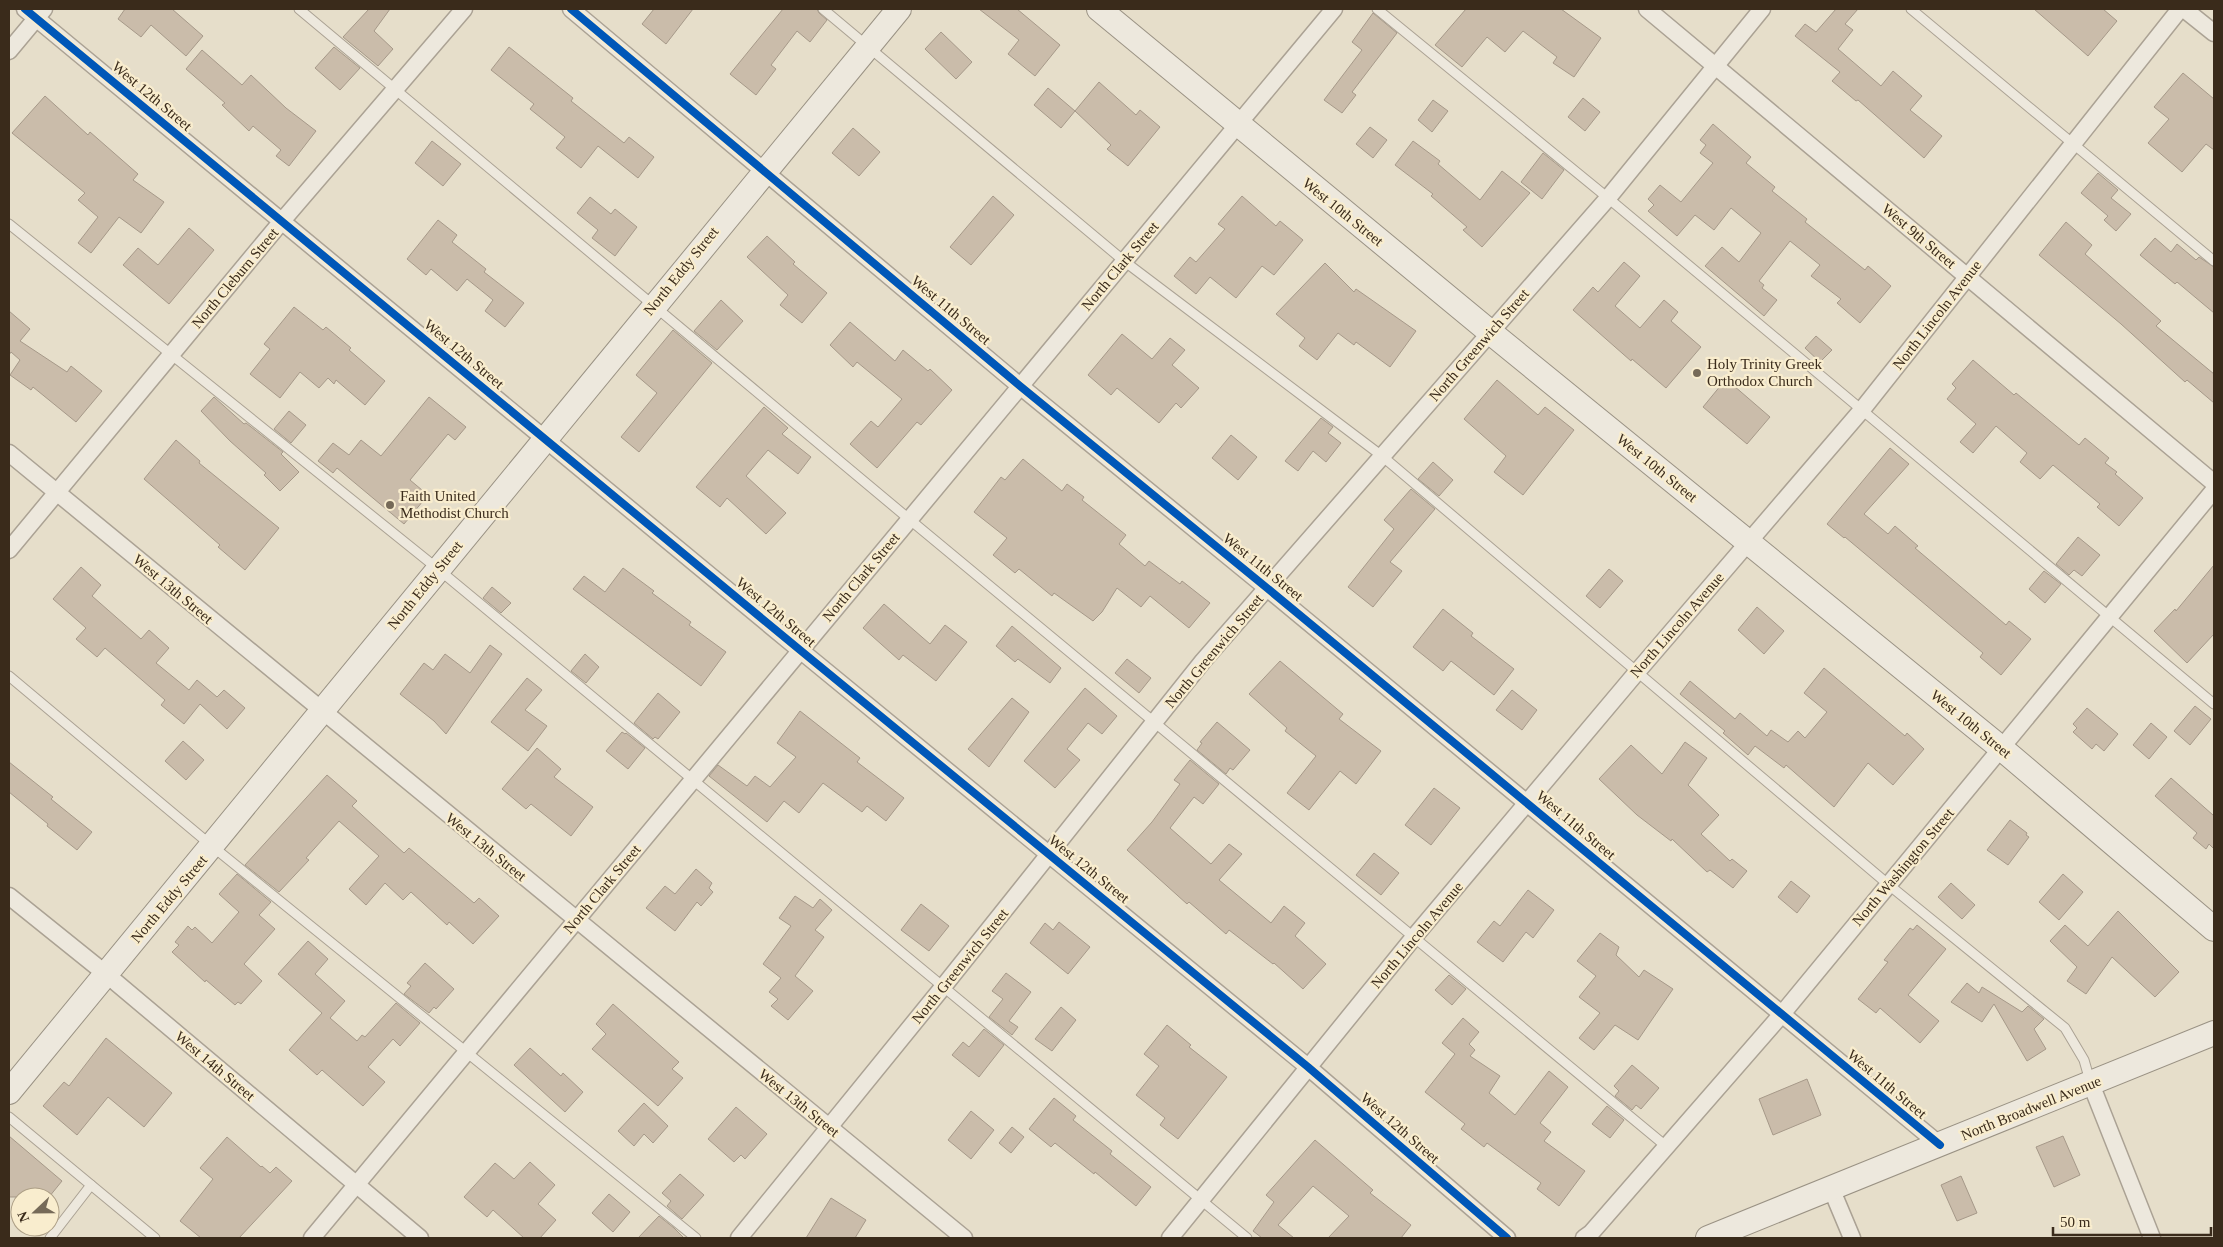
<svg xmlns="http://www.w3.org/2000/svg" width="2223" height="1247" font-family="'Times New Roman',serif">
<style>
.building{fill:#cabcaa;stroke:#a69989}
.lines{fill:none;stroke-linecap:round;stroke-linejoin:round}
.lane-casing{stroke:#aba294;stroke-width:11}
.street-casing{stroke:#aba294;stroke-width:19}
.secondary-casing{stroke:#9a9284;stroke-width:26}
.lane{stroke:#ede8dd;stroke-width:9}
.street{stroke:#ede8dd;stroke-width:16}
.secondary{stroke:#ede8dd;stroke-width:24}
.cycleway-casing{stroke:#f9edce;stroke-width:11}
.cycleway{stroke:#0057b8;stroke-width:8}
.poi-dot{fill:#766a58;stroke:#f9edce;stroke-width:2}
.labels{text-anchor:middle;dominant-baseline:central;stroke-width:4.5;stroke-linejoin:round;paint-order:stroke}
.street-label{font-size:15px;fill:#3a2b1b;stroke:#f9edce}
.poi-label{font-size:15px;fill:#3a2b1b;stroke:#f9edce;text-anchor:start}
</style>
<rect width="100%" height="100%" fill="#e6deca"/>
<g class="building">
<polygon points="125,9 172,9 203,36 186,56 151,25 141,37 118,19"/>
<polygon points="369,9 390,9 374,31 393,49 378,66 343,37"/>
<polygon points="654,9 693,9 666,44 642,24"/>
<polygon points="783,9 817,9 819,13 827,20 810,42 797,31 771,65 776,69 756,95 730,74"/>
<polygon points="979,9 1017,9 1060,45 1035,76 1008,54 1019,40"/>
<polygon points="1466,9 1561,9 1601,38 1574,77 1553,63 1557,57 1523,31 1505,52 1487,37 1462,67 1435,45"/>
<polygon points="1836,9 1858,9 1845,24 1853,30 1838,49 1881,86 1893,71 1922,96 1910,110 1942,136 1924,158 1858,100 1856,101 1832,81 1840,72 1795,36 1805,24 1816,32"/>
<polygon points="2034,9 2103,9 2117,21 2088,56"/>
<polygon points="1373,13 1397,33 1352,92 1356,95 1342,113 1324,100 1362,50 1352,42"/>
<polygon points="941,32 972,62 956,79 925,49"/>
<polygon points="334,47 360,68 340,90 315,68"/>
<polygon points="509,47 573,98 571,101 624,143 629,137 654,157 638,178 598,146 581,168 556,148 565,137 530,109 534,104 491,70"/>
<polygon points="202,50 242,85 251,75 286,108 316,131 289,166 276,156 281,150 253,126 249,131 222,105 225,103 186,69"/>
<polygon points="2183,73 2214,99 2214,150 2206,144 2182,172 2148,143 2169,119 2154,107"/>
<polygon points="1099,82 1136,115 1140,110 1160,127 1128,166 1107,149 1111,145 1075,111"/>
<polygon points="1048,88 1075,111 1061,128 1034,105"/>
<polygon points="45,96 88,135 90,132 138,174 133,180 164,202 141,233 119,217 91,253 78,243 98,217 78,200 85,193 12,133"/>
<polygon points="1583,98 1600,112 1585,131 1568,117"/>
<polygon points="1433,100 1448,111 1432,132 1418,120"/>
<polygon points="1713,124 1751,157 1746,163 1775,187 1772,191 1807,219 1805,222 1865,270 1868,266 1891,286 1860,323 1837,303 1841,299 1811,276 1820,265 1790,241 1759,281 1764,285 1762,288 1777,300 1764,316 1705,266 1722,247 1739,262 1761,233 1731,208 1714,230 1695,215 1677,236 1648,211 1654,205 1648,199 1660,185 1681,202 1713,163 1700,153 1706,145 1700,140"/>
<polygon points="1370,127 1387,140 1373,158 1356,144"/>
<polygon points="853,128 880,152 859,176 832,153"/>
<polygon points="432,141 461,164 443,186 415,163"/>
<polygon points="1413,141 1440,161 1438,164 1480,200 1502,171 1530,193 1482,247 1463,230 1467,227 1431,196 1433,194 1395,165"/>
<polygon points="1543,153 1564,170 1542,199 1521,182"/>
<polygon points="2098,173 2118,190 2111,198 2131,214 2116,231 2104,220 2108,216 2081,193"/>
<polygon points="993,196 1014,215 971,265 950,247"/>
<polygon points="1242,196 1276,226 1280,221 1303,240 1274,275 1262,266 1236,298 1210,277 1196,294 1174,276 1190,257 1196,262 1225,229 1218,224"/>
<polygon points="590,197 611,214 615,209 637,227 615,256 592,238 598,230 577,213"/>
<polygon points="438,220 457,235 452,242 486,269 484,272 524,303 505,327 485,311 493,300 467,279 457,291 431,269 426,275 407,259"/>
<polygon points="2066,222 2092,245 2085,254 2161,321 2156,326 2214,374 2214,403 2187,380 2185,382 2121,324 2039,255"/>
<polygon points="189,228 214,250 169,304 123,265 138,248 158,265"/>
<polygon points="767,236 795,262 793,264 827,293 802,323 780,305 788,295 747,257"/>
<polygon points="2155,238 2171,252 2177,244 2196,260 2199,257 2214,267 2214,313 2177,282 2175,284 2140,255"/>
<polygon points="1624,262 1640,276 1615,306 1640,328 1664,300 1678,312 1671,321 1701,347 1666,388 1632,359 1631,361 1573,310 1593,287 1598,292"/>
<polygon points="1325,263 1354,292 1356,289 1416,331 1390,367 1356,342 1354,345 1338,333 1317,360 1299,346 1305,338 1276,314"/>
<polygon points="721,300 743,321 717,350 694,331"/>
<polygon points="294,307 323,330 326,327 351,348 349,350 385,381 365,405 336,380 334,384 328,378 319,388 300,372 280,398 250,374 270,349 264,344"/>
<polygon points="9,311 30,329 20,341 67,372 71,366 102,391 76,422 33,387 31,390 10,375 20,360 11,352 9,355"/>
<polygon points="850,322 895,361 903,350 928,371 930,369 952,390 921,425 917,422 877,468 850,444 871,421 878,427 902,399 857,362 853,367 830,345"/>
<polygon points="673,330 712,363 639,452 621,437 657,393 636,375"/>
<polygon points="1122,334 1152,359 1170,338 1185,350 1172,365 1199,388 1181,408 1176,403 1159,423 1117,388 1111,395 1088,375"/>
<polygon points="1816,336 1832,350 1820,362 1805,348"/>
<polygon points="1973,360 2014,395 2016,393 2079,445 2085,438 2109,458 2105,463 2117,472 2115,474 2143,498 2119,526 2097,507 2100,504 2053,465 2040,479 2020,462 2027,453 1996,426 1973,453 1960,442 1976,424 1947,399 1956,388 1952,384"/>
<polygon points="1726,379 1770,417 1747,444 1703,407"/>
<polygon points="1497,380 1538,415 1545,407 1574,430 1523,495 1494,472 1506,456 1464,419"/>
<polygon points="214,397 244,424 246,423 283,452 281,454 299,472 280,491 264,475 266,473 230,441 201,411"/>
<polygon points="429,397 466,427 455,440 448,434 410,480 428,495 404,524 337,468 333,473 318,461 333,443 349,455 361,440 381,456"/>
<polygon points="764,407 788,428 782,434 811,457 798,474 768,450 746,476 786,513 766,534 727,498 720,507 696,487"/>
<polygon points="289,411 306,425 291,443 274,429"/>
<polygon points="1321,418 1333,427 1328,433 1341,443 1326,462 1313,451 1298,471 1285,461"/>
<polygon points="1231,435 1257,457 1238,480 1212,458"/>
<polygon points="176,440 200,461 199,463 279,528 245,570 218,547 220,545 144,479"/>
<polygon points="1890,448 1909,464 1864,514 1888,534 1895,526 1918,546 1915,548 2006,625 2009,621 2031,639 2001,675 1980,657 1983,653 1845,537 1844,538 1827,524"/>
<polygon points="1023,459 1062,491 1067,484 1084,497 1082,500 1126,535 1119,544 1145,566 1149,561 1180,584 1182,581 1210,603 1189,628 1150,596 1141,607 1117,588 1102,612 1093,621 1054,593 1052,596 1019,569 1015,573 993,555 1007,538 974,512 1001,477 1005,480"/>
<polygon points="1433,462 1453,480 1439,496 1418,479"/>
<polygon points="1411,489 1435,509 1390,562 1402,571 1373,607 1348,587 1394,529 1384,520"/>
<polygon points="2078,537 2100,555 2082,576 2074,570 2069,575 2056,564"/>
<polygon points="2214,565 2214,634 2187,663 2154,631 2175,609 2176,611"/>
<polygon points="81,567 101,585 92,596 141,639 149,630 169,648 156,663 189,690 197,680 217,697 224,690 245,708 227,729 200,704 184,724 161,705 165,700 105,648 97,657 76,639 86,628 53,599"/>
<polygon points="623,568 654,591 652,593 691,622 689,625 726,652 701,686 573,589 584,576 605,592"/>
<polygon points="1609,569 1623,581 1600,608 1586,596"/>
<polygon points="2044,571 2061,584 2045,603 2029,589"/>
<polygon points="492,587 511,603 501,613 483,598"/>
<polygon points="884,604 930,644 945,625 967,642 936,681 903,655 899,660 863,628"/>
<polygon points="1757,607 1784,631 1764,654 1738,630"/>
<polygon points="1443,609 1473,633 1471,636 1514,669 1494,695 1451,661 1443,671 1413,647"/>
<polygon points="1012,626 1061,668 1050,683 1018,659 1015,662 996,646"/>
<polygon points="490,645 502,654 446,734 434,721 400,694 424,663 433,670 445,654 470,673"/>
<polygon points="585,654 599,667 586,683 571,671"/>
<polygon points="1127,659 1151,678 1139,693 1115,673"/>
<polygon points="1280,661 1343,714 1339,719 1381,751 1356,784 1340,771 1309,810 1287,793 1316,756 1285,731 1287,728 1249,694"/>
<polygon points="1824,668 1905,736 1907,733 1924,749 1893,785 1868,763 1834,807 1786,765 1784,768 1755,746 1748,755 1723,733 1725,731 1680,694 1690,681 1735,719 1740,713 1767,736 1771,730 1788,742 1798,731 1805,738 1827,712 1804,693"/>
<polygon points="527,678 542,690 525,710 547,726 528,751 491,722"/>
<polygon points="1085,688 1117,716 1102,734 1088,723 1067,749 1080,760 1055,788 1024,761"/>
<polygon points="1512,690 1537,710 1522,730 1496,710"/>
<polygon points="658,693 680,712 658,739 655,737 653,739 634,723"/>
<polygon points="1012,698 1029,712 989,767 968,749"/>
<polygon points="2195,706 2211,719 2190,745 2174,731"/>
<polygon points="2087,708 2118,734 2104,751 2096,744 2092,749 2073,732 2077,728 2073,724"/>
<polygon points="800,711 860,758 857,762 904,798 886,821 867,806 862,812 823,783 799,813 784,801 767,822 709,776 718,765 747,786 755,776 770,787 796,757 777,743"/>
<polygon points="1217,722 1250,750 1233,770 1230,768 1226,774 1197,750 1202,743 1200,742"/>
<polygon points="2151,723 2167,737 2149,759 2133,745"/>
<polygon points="622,732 625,734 626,733 645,748 628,769 606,751"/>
<polygon points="183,741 204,760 186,780 165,761"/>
<polygon points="1685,742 1707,758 1688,785 1719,815 1701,834 1730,861 1732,859 1747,871 1733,888 1710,870 1707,872 1672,839 1671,841 1637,815 1599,779 1631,745 1662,774"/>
<polygon points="537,748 561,769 554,777 593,807 571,836 531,804 526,809 502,789"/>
<polygon points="1190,760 1219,784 1203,804 1194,797 1170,828 1211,864 1229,844 1242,854 1219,880 1271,923 1284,906 1305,923 1295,936 1326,964 1303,989 1274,963 1273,964 1229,930 1226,934 1189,902 1187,904 1127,850 1152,822 1180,784 1174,780"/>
<polygon points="9,762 53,797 51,799 92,832 77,850 47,826 48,824 9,792"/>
<polygon points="327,775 357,801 352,806 404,853 409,848 474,903 479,898 499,916 473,944 449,922 447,925 411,892 403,900 385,883 366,905 349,889 379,856 339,821 306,858 309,860 279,892 245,865"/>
<polygon points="2171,778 2213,815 2214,813 2214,849 2209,844 2206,849 2193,838 2197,833 2155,796"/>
<polygon points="1434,788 1460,808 1431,845 1405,825"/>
<polygon points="2010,820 2027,833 2026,835 2029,837 2008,865 1987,850"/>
<polygon points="1374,853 1399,873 1381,895 1356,875"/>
<polygon points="696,869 712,883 709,888 713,892 701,906 697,902 675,931 646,908 665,886 675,894"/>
<polygon points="237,874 271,902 259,915 275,929 244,964 262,981 241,1004 238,1002 235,1005 206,980 205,982 172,952 179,945 175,942 188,926 192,930 195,927 212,943 239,912 219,894"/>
<polygon points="2063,874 2083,892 2059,920 2039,902"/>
<polygon points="1791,881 1810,896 1797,913 1778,897"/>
<polygon points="1951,883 1975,905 1962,919 1938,897"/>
<polygon points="1528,890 1554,910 1533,938 1526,932 1503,962 1477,942 1494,921 1500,926"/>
<polygon points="795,896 813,908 820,899 832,910 815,930 824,937 795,976 813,991 788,1020 771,1006 778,999 769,992 781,978 763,964 791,926 779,918"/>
<polygon points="921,904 949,926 929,951 901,930"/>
<polygon points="2118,911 2179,972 2155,997 2112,957 2086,994 2067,981 2077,967 2050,941 2065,925 2088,946"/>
<polygon points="1059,922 1090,947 1068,974 1030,943 1045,923 1053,930"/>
<polygon points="1917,925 1946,949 1908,995 1939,1021 1920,1043 1880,1008 1876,1013 1858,999 1888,962 1884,960 1910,928 1913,930"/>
<polygon points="1600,933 1619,947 1616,955 1639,977 1644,970 1673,989 1638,1040 1615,1025 1594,1050 1579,1038 1600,1013 1579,997 1596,976 1577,961"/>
<polygon points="308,941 328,959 315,974 345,1001 330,1018 357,1041 362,1035 365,1037 396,1003 420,1023 400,1046 393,1039 368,1067 385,1082 363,1106 322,1070 317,1075 289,1050 322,1013 278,974"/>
<polygon points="425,963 454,989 436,1009 434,1007 429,1013 404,994 411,986 407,983"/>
<polygon points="1006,973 1031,992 1009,1021 1018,1027 1012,1035 989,1017 1003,999 992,991"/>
<polygon points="1449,975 1466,989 1452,1005 1435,990"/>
<polygon points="1967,983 1979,993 1982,987 2022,1012 2028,1006 2044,1019 2034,1029 2046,1049 2027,1061 1994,1004 1982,1022 1951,1002"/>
<polygon points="613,1004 679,1062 672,1069 683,1078 658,1106 592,1049 606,1034 596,1024"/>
<polygon points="1061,1007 1076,1020 1052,1051 1035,1039"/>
<polygon points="1463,1018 1479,1032 1469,1044 1475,1050 1470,1056 1500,1076 1489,1093 1515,1115 1549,1071 1568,1087 1540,1123 1551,1132 1544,1141 1585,1171 1559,1206 1537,1189 1541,1183 1487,1143 1484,1147 1461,1129 1465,1124 1425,1092 1455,1054 1442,1043"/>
<polygon points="1167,1025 1191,1045 1189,1047 1227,1077 1178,1139 1160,1125 1165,1118 1136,1095 1159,1066 1144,1054"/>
<polygon points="984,1029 1004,1045 979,1077 952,1055 963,1042 969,1047"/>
<polygon points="106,1038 172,1093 144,1127 108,1097 77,1135 43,1106 64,1082 69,1086"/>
<polygon points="530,1048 561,1076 563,1073 583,1092 565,1112 514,1065"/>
<polygon points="1632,1065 1659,1088 1641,1109 1636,1105 1632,1110 1615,1096 1619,1091 1614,1086"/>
<polygon points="1807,1079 1821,1115 1773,1135 1759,1099"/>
<polygon points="1054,1098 1076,1116 1073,1120 1112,1151 1110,1154 1151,1187 1136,1206 1095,1172 1094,1174 1055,1143 1051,1147 1029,1129"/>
<polygon points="644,1103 668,1126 653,1143 644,1134 634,1146 618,1131"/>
<polygon points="1607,1106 1624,1120 1610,1138 1592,1124"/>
<polygon points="736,1107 767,1134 745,1159 741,1155 734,1162 708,1139"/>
<polygon points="971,1111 994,1130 971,1159 948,1140"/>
<polygon points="1012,1127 1024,1137 1011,1153 999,1143"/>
<polygon points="9,1136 62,1181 49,1197 9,1197"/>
<polygon points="2063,1136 2080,1175 2054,1187 2036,1147"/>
<polygon points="227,1137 261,1167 262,1166 270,1173 276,1167 292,1181 239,1238 201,1238 180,1221 213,1179 200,1168"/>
<polygon points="1315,1140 1373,1190 1370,1193 1411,1225 1401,1238 1328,1238 1349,1216 1313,1186 1278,1225 1294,1238 1262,1238 1253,1231 1274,1202 1266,1195"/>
<polygon points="530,1162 555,1185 538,1204 556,1220 540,1238 524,1238 493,1210 487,1217 464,1197 495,1163 514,1179"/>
<polygon points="680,1174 704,1195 682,1219 667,1206 671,1201 662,1193"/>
<polygon points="1961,1176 1977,1213 1957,1221 1941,1185"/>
<polygon points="609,1194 630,1212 613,1232 592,1213"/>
<polygon points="831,1198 866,1220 855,1238 806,1238"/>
<polygon points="659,1216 674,1228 684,1238 638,1238"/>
</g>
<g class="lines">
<defs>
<g id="lane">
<polyline points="299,9 909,519 1667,1147"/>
<polyline points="823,9 1124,261 1382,456 1889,885 2065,1028 2084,1060 2090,1081"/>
<polyline points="1377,9 1608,198 2214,704"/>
<polyline points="1911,9 2214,261"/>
<polyline points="9,224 438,569 1247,1238"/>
<polyline points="9,676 212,846 696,1238"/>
<polyline points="9,1117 155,1238"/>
<polyline points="50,1238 91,1185"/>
</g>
<g id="street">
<polyline points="25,9 800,650 1308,1067 1507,1238"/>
<polyline points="571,9 1020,386 1267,588 1940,1145"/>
<polyline points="1647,9 2214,483"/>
<polyline points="2184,9 2214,33"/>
<polyline points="9,51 44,9"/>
<polyline points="9,453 964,1238"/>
<polyline points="9,550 282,221 464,9"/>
<polyline points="9,896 106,974 420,1238"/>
<polyline points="2091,1084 2152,1238"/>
<polyline points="1831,1188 1852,1238"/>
<polyline points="312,1238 1334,9"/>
<polyline points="739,1238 943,987 1203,661 1608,198 1762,9"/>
<polyline points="1170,1238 1414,937 1637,672 1861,411 2180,9"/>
<polyline points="1584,1238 1591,1233 1782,1014 2214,490"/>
</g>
<g id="secondary">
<polyline points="1099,9 1490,332 2001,748 2214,929"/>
<path d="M9 1092C307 732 600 368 899 9"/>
<polyline points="1708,1238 2214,1033"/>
</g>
</defs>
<use href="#lane" class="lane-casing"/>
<use href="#street" class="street-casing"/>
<use href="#secondary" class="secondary-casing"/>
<use href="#lane" class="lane"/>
<use href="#street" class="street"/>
<use href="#secondary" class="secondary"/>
<defs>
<g id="cycleway">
<polyline points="25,9 800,650 1308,1067 1507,1238"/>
<polyline points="571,9 1020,386 1267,588 1940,1145"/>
</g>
</defs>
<use href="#cycleway" class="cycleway-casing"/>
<use href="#cycleway" class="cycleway"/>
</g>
<g class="poi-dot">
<circle cx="1697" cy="373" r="5"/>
<circle cx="390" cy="505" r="5"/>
</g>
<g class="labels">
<g class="street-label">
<text transform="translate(152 96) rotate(40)">West 12th Street</text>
<text transform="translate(1343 212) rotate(39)">West 10th Street</text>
<text transform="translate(1919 236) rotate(40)">West 9th Street</text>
<text transform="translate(1120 266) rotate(-50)">North Clark Street</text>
<text transform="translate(681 271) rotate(-51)">North Eddy Street</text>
<text transform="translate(235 278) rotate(-50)">North Cleburn Street</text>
<text transform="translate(951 310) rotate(40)">West 11th Street</text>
<text transform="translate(1937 315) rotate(-52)">North Lincoln Avenue</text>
<text transform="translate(1479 345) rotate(-49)">North Greenwich Street</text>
<text transform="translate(464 354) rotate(40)">West 12th Street</text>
<text transform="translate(1657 468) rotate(39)">West 10th Street</text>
<text transform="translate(1263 567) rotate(39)">West 11th Street</text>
<text transform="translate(861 577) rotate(-50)">North Clark Street</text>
<text transform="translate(425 585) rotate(-51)">North Eddy Street</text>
<text transform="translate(173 589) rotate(40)">West 13th Street</text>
<text transform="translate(776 612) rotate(40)">West 12th Street</text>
<text transform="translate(1677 625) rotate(-49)">North Lincoln Avenue</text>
<text transform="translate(1214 651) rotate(-50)">North Greenwich Street</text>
<text transform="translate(1971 724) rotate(39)">West 10th Street</text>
<text transform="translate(1576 825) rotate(40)">West 11th Street</text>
<text transform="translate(486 847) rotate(39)">West 13th Street</text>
<text transform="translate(1903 867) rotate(-50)">North Washington Street</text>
<text transform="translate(1089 869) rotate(39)">West 12th Street</text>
<text transform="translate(602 889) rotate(-50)">North Clark Street</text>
<text transform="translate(169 899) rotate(-50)">North Eddy Street</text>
<text transform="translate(1417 935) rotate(-50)">North Lincoln Avenue</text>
<text transform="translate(960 966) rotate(-51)">North Greenwich Street</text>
<text transform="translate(215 1066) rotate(40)">West 14th Street</text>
<text transform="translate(1887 1084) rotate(40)">West 11th Street</text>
<text transform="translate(799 1103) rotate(39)">West 13th Street</text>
<text transform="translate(2031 1108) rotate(-22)">North Broadwell Avenue</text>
<text transform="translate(1400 1128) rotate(41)">West 12th Street</text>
</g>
<g class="poi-label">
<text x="1707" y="364">Holy Trinity Greek<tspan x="1707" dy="17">Orthodox Church</tspan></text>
<text x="400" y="496">Faith United<tspan x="400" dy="17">Methodist Church</tspan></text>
</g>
</g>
<rect width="2223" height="1247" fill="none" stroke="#3a2b1b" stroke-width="20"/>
<g transform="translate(35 1212) rotate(248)"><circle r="24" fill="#f9edce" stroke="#ad9f86"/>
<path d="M0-4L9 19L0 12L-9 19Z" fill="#766a58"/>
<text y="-8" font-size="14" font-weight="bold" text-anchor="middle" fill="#3a2b1b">N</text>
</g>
<path d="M2053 1227v8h158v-8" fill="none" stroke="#3a2b1b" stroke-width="2.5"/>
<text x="2060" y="1227" font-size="15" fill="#3a2b1b" stroke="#f9edce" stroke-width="4" paint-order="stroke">50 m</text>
</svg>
